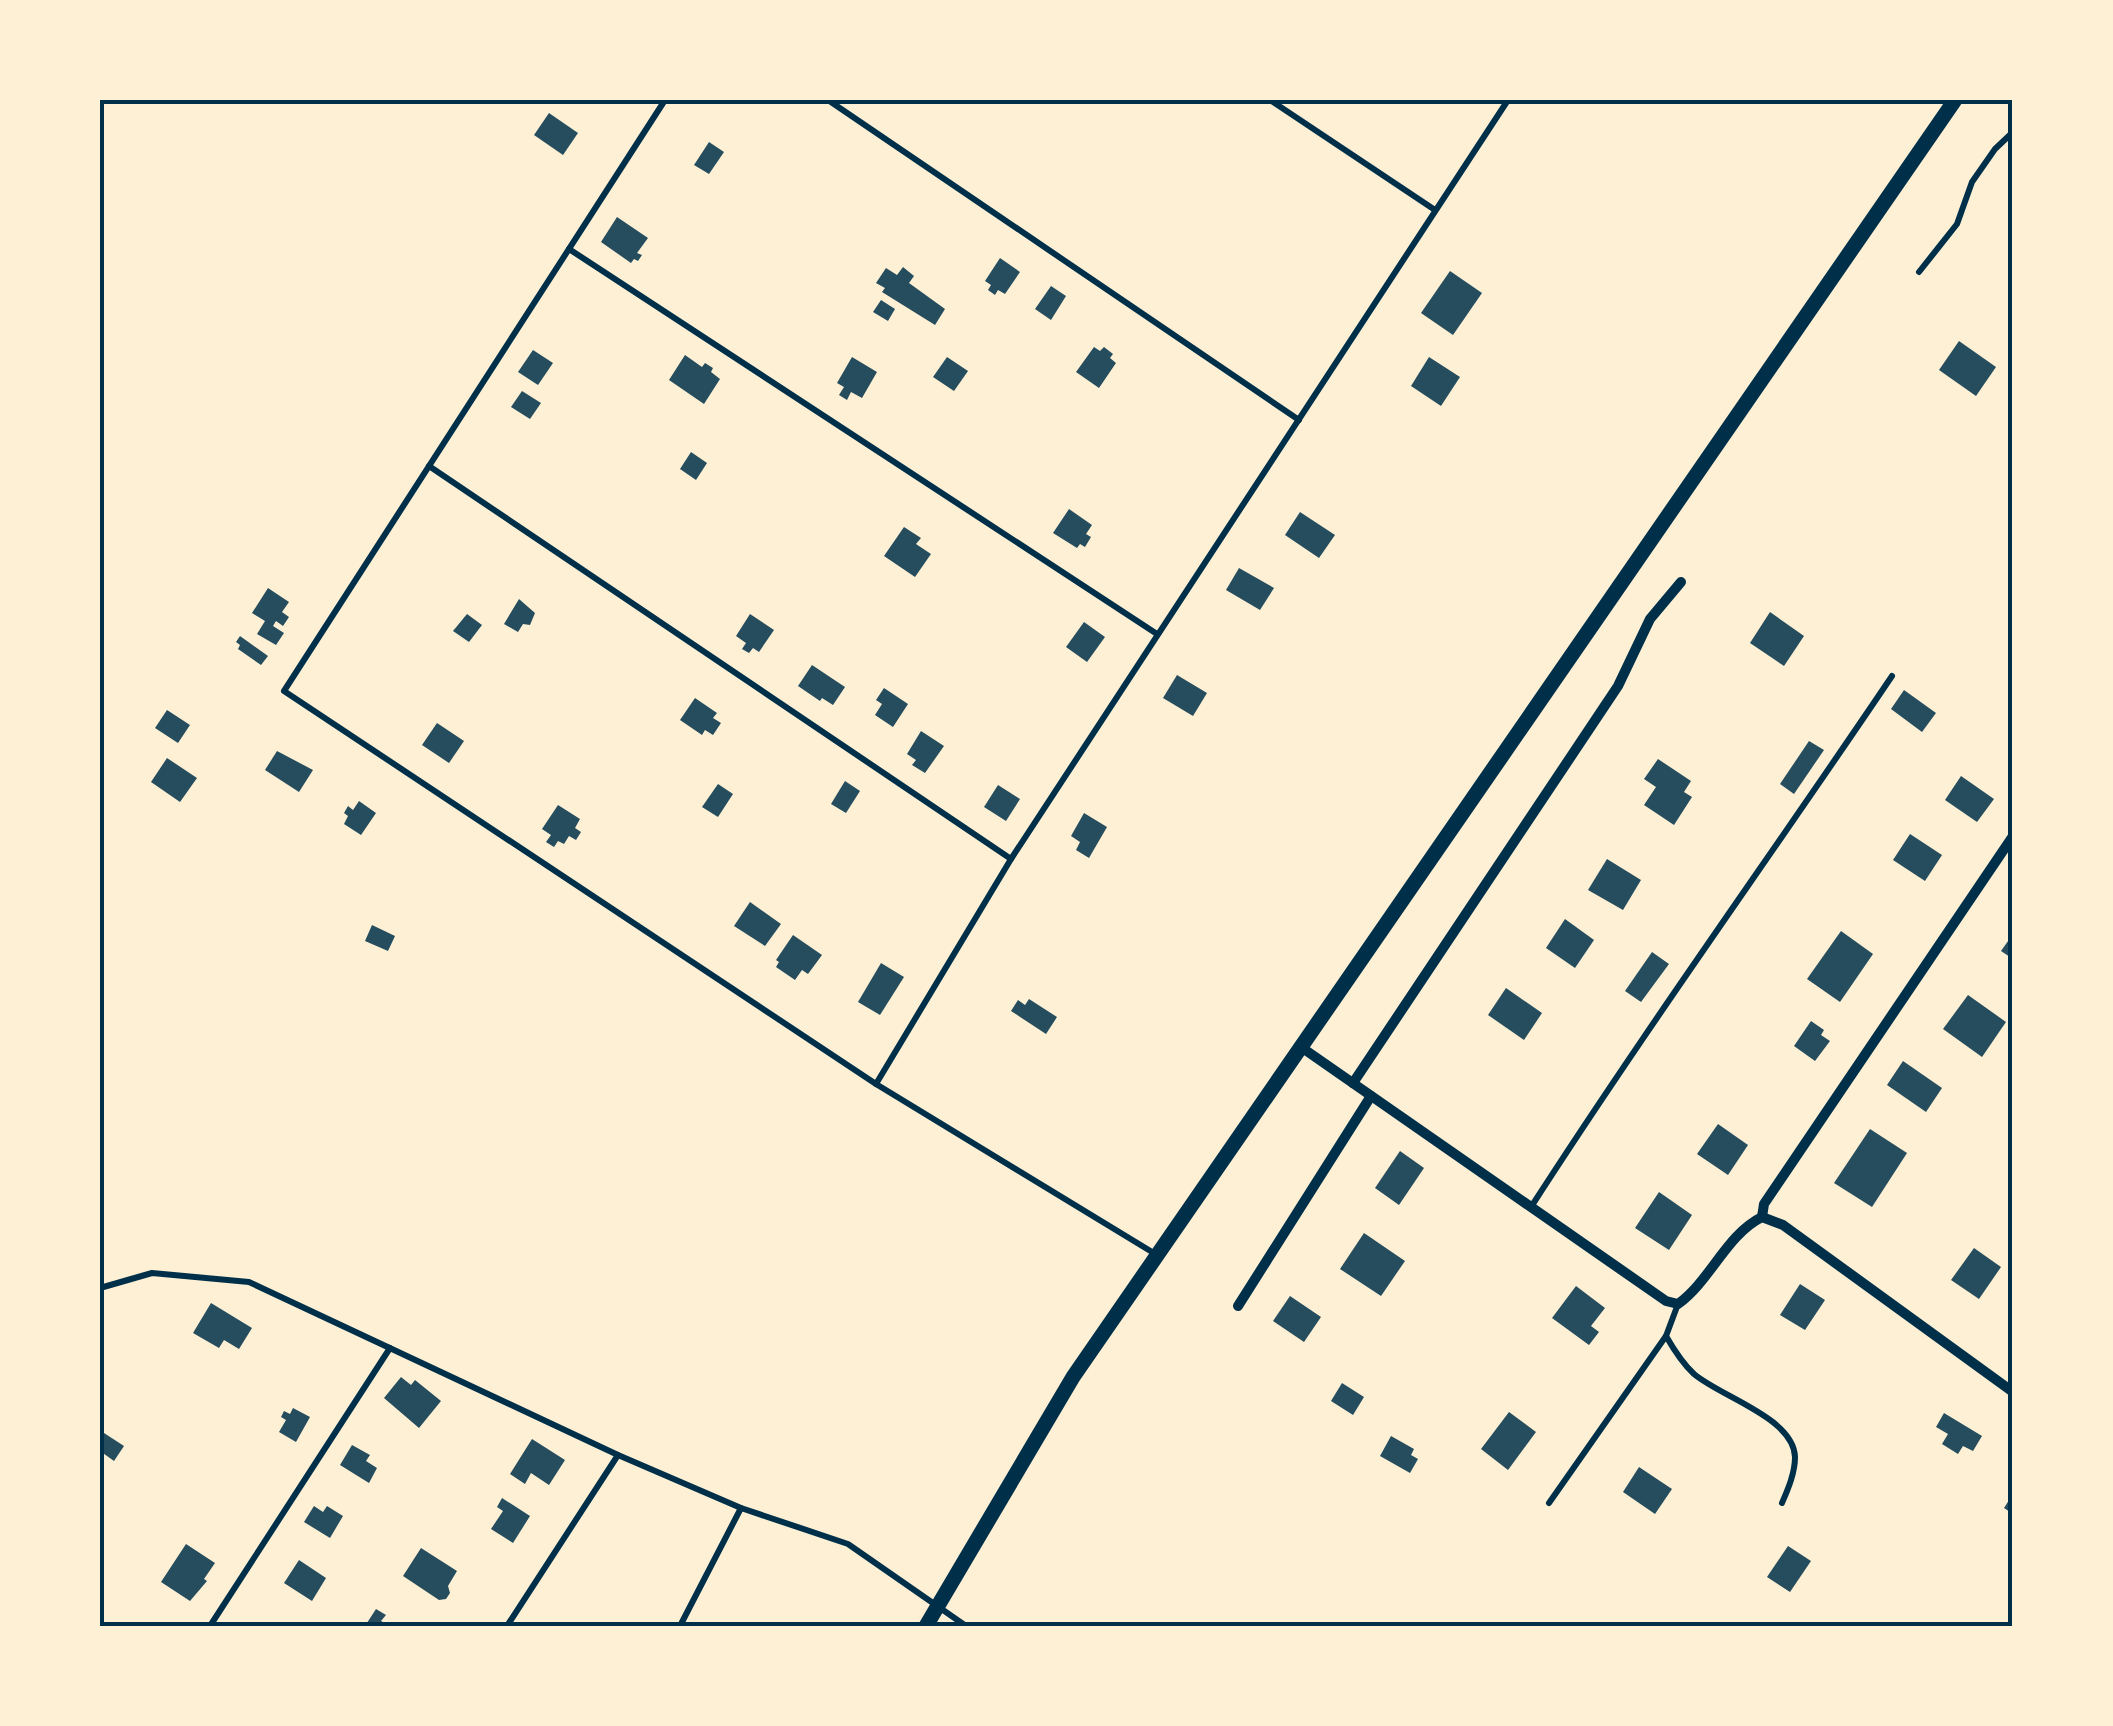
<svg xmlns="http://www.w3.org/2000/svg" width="2113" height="1726" font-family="Ubuntu,sans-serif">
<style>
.building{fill:#264d5e}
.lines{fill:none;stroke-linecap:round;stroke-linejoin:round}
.service{stroke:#003049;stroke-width:6}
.minor{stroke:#003049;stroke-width:10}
.tertiary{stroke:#003049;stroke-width:15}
.neatline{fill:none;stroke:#003049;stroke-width:4}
</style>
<rect width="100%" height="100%" fill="#fdf0d5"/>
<g class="building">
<polygon points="549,113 578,133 563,155 534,135"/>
<polygon points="709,142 724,152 709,174 694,165"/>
<polygon points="617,217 648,238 637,253 642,255 638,261 634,259 631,263 601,242"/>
<polygon points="1000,258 1020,272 1005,294 998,290 995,295 988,290 991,285 985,281"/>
<polygon points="903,267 914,276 909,283 945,309 935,325 882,292 885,288 876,283 886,268 897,275"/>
<polygon points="1450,271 1482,293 1453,335 1421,313"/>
<polygon points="1051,286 1066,296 1051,320 1035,309"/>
<polygon points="881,300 895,309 888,321 873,312"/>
<polygon points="1959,341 1996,367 1976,396 1939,370"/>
<polygon points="1094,347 1100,351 1104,347 1113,354 1110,358 1116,363 1099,388 1076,372"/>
<polygon points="533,350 553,363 538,385 518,372"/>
<polygon points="685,355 702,367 705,363 713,368 711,372 720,379 704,404 669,380"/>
<polygon points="852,357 877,372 862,398 851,392 847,400 839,395 844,387 837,383"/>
<polygon points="947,357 968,371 954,391 933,377"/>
<polygon points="1429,357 1460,377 1441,406 1411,386"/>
<polygon points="522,391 541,403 530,419 511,407"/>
<polygon points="691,452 707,463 696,480 680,469"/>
<polygon points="1069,509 1092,525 1086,534 1091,537 1085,547 1080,544 1077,548 1053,533"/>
<polygon points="1300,512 1335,535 1319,558 1285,535"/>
<polygon points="904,527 921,538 916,544 931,554 915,577 884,556"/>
<polygon points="1239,568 1274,588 1260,610 1226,590"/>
<polygon points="268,588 289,602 282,612 289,617 283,626 276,621 273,626 284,633 276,645 257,634 265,621 252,613"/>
<polygon points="519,599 535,613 530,625 523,624 518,632 504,624"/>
<polygon points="1770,612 1804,636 1784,666 1750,643"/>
<polygon points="467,614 482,625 469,642 453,631"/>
<polygon points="750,614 774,630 759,652 753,648 749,653 742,649 746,643 736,636"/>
<polygon points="1084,622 1105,637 1087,662 1066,647"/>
<polygon points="240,636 268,656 261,665 238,649 240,645 236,642"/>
<polygon points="812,665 845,687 833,705 822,698 820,701 798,686"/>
<polygon points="1177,675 1207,693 1193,716 1163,698"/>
<polygon points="884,688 908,704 893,727 875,715 882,704 876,700"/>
<polygon points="1904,690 1936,713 1922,732 1891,709"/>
<polygon points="695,698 717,713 713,718 721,723 713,735 705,730 702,735 680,720"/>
<polygon points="167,710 190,725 178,743 155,728"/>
<polygon points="437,723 464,741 449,763 422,745"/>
<polygon points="921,731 944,746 925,773 912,765 916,760 907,754"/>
<polygon points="1809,741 1824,750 1794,794 1780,784"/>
<polygon points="277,751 313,770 299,792 265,770"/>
<polygon points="167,758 197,778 180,802 151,782"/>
<polygon points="1658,759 1691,781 1684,792 1692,797 1674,825 1644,805 1656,787 1644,779"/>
<polygon points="1961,776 1994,799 1977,822 1945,800"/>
<polygon points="845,781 860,791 846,813 831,804"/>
<polygon points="718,784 733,794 718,817 702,807"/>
<polygon points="998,785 1020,799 1006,821 984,807"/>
<polygon points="359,801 376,813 361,835 344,824 348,816 344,813 348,806 353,810"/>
<polygon points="558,805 580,819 575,828 581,832 576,840 569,836 564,844 558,841 554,847 546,842 551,835 542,829"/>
<polygon points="1084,813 1107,827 1089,858 1076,850 1080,842 1071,836"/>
<polygon points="1910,834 1942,855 1925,881 1893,860"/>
<polygon points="1607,859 1641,880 1623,910 1588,890"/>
<polygon points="750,902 781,924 765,946 734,926"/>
<polygon points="1565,919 1594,940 1575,968 1546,948"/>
<polygon points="372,925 395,936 388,951 365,941"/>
<polygon points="1841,931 1873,954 1840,1002 1807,979"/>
<polygon points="2013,934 2013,959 2001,951"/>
<polygon points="793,935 822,955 808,974 802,970 795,980 776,967 779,962 776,960"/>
<polygon points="1652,952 1669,964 1641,1002 1625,991"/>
<polygon points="881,963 904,977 880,1015 858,1002"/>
<polygon points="1506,988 1542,1013 1524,1040 1488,1015"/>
<polygon points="1968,995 2006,1022 1982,1057 1943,1029"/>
<polygon points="1029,999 1057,1017 1046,1034 1011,1011 1018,1000 1025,1005"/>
<polygon points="1811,1021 1824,1030 1821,1035 1830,1041 1815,1061 1794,1046"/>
<polygon points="1903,1061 1942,1088 1926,1112 1887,1085"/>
<polygon points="1718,1124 1748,1145 1728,1175 1697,1154"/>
<polygon points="1870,1129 1907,1153 1872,1207 1834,1183"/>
<polygon points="1400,1151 1424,1168 1399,1205 1375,1188"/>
<polygon points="1659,1192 1692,1215 1669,1250 1635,1228"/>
<polygon points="1364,1233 1405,1261 1381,1296 1340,1269"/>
<polygon points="1974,1248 2001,1267 1979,1299 1951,1280"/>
<polygon points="1800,1284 1825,1300 1805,1330 1780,1315"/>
<polygon points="1576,1286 1605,1308 1591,1326 1599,1332 1589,1345 1552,1318"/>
<polygon points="1290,1296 1321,1317 1304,1342 1273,1321"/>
<polygon points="211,1303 252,1328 239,1349 224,1340 219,1348 193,1333"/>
<polygon points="401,1377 411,1385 415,1380 441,1401 419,1428 384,1398"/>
<polygon points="1342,1383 1364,1397 1353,1415 1331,1401"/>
<polygon points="293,1408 310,1417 296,1442 279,1432 286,1420 281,1417 284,1411 290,1414"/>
<polygon points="1509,1412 1536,1432 1508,1470 1481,1449"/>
<polygon points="1944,1413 1982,1436 1973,1451 1963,1446 1958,1454 1942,1444 1948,1434 1936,1427"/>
<polygon points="104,1433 124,1446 114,1461 100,1451 100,1439"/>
<polygon points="1391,1436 1414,1449 1411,1455 1418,1459 1410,1473 1380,1456"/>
<polygon points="532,1439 565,1460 549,1485 531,1473 525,1484 510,1474"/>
<polygon points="352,1445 370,1455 366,1461 377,1468 369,1483 340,1465"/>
<polygon points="1639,1467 1672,1489 1655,1514 1623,1492"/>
<polygon points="2013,1494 2013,1514 2004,1508"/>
<polygon points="502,1498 530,1516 513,1543 491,1529 503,1511 497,1507"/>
<polygon points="314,1506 323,1512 327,1506 343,1516 330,1538 304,1522"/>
<polygon points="186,1544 215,1563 204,1579 207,1581 190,1601 161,1582"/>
<polygon points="1788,1546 1811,1561 1790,1592 1767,1577"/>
<polygon points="421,1548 457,1571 448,1586 450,1593 446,1599 439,1600 403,1576"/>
<polygon points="299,1560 326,1578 312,1601 284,1583"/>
<polygon points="376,1609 386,1615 381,1621 390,1626 365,1626"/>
</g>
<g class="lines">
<g class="service">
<polyline points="665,100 284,691 876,1084"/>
<polyline points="828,100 1299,420"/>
<polyline points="1270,100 1435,210"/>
<polyline points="569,249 1157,634"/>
<polyline points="1919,272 1957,224 1972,182 1995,149 2013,132"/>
<polyline points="429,466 1011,859"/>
<path d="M1531 1207C1647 1027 1772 854 1892 676"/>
<polyline points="1157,1255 876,1084 1011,859 1508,100"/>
<polyline points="100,1288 152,1273 249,1282 618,1455 741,1508"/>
<path d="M1666 1336C1674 1350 1682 1363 1694 1374 1721 1397 1794 1418 1795 1457 1795 1473 1788 1489 1782 1503"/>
<polyline points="1549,1503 1666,1336 1678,1304"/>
<polyline points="210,1626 390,1348"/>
<polyline points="507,1626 618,1455"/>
<polyline points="680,1626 741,1508 848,1544 966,1626"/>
</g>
<g class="minor">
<path d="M1301 1047 1666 1301 1678 1304C1711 1280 1726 1235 1762 1217L1783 1225 2013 1392"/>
<polyline points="1353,1083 1618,686 1650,619 1681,582"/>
<polyline points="1762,1217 1764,1204 2013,836"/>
<polyline points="1238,1306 1371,1096"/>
</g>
<polyline class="tertiary" points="926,1626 1073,1377 1955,100"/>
</g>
<rect width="2113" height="1726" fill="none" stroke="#fdf0d5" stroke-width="205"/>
<rect x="102" y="102" width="1908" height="1522" class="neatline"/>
</svg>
